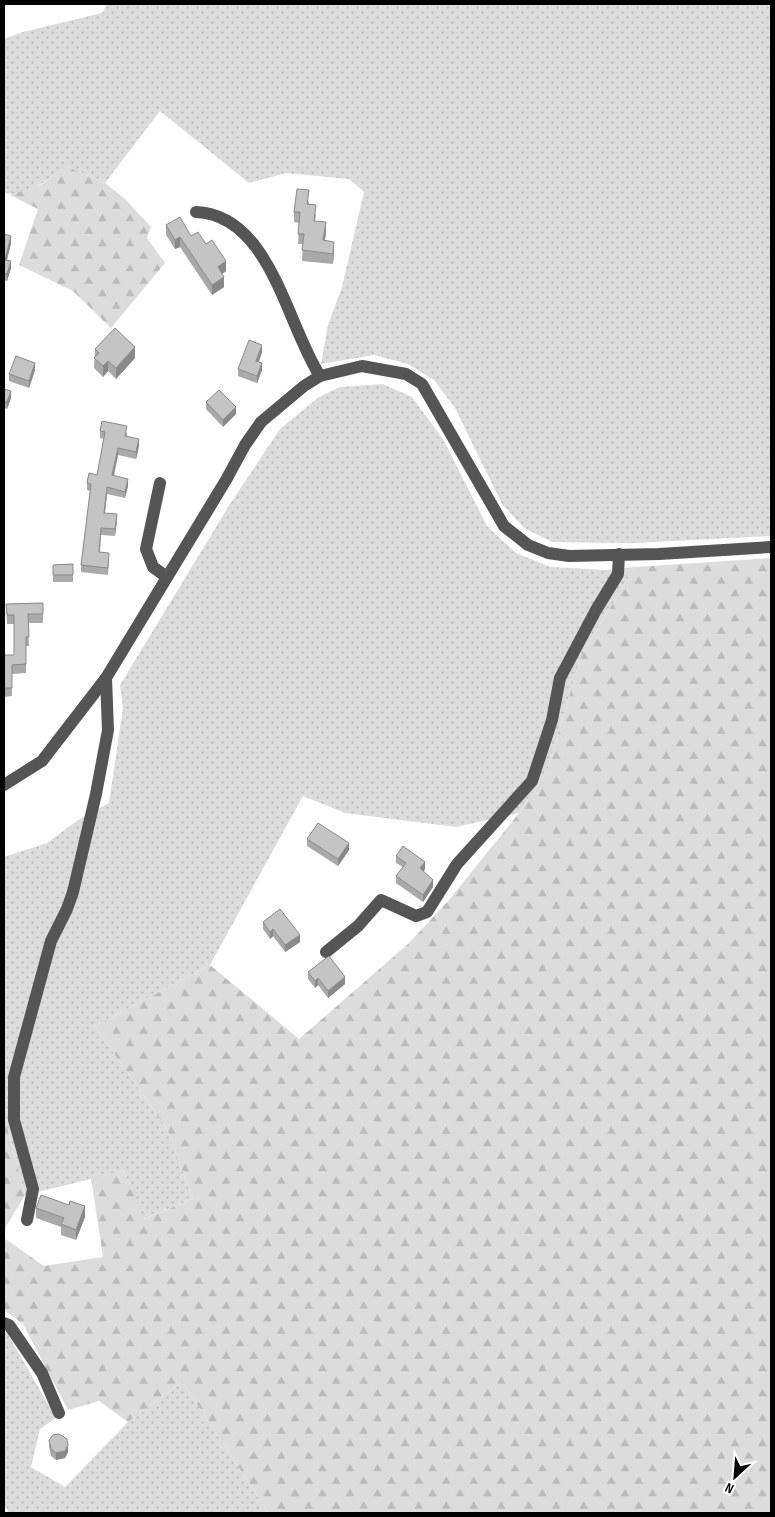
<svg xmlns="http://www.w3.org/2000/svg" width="775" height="1517" font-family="'Sofia Sans Condensed',sans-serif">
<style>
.grass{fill:url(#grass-dots)}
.forest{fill:url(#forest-firs)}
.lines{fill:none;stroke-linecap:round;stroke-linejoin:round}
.minor{stroke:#555;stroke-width:12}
.wall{fill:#a9a9a9}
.shaded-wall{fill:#898989}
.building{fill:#c4c4c4;stroke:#898989}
</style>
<defs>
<pattern id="grass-dots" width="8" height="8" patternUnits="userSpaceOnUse" patternTransform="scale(1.25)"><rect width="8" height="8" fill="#dcdcdc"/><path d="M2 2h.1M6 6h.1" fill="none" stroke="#bbb" stroke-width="1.8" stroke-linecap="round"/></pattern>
<pattern id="forest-firs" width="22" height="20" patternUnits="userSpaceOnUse" patternTransform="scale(1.25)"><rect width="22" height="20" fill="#dcdcdc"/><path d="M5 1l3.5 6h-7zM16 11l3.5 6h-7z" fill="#bbb"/></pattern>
</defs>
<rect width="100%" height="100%" fill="#fff"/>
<g class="grass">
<path d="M107 4H771V536L635 543 552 542 524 528 502 504 455 408 434 380 408 364 374 355 321 364 328 325 342 287 364 192 349 179 286 173 249 183 160 111 105 183 66 166C49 179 27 198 4 193V39L23 32 102 13Z"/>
<polygon points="383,384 412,397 443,439 487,526 516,553 551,567 606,570 635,567 581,656 547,771 519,813 456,827 345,813 303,796 210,965 95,1026 167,1129 193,1199 143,1219 124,1171 25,1195 4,1115 4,857 47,843 78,820 109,803 123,708 120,685 230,504 280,429 319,397 340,387"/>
<polygon points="4,1331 7,1333 56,1418 40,1429 31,1467 65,1487 128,1422 182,1382 269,1513 9,1513 4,1504"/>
</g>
<g class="forest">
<polygon points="66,166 105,183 125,199 151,227 147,238 165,263 111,328 73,291 19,265 38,209 10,195 41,185"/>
<polygon points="771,558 771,1513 269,1513 182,1382 128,1422 99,1401 68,1410 23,1324 4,1310 4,1238 44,1266 103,1257 91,1178 124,1171 144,1219 193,1199 167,1129 95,1026 210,965 299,1039 408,944 449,900 519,813 547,771 581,656 635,567"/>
<polygon points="4,1115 25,1195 4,1230"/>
</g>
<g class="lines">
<g class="minor">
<path d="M196 212C270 215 286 323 320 376"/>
<polyline points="160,483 146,549 153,567 167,577"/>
<polyline points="4,785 42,761 106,678 226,480 245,445 261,422 304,386 320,376 362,366 406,374 422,384 504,526 528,545 548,553 569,556 659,554 771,547"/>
<polyline points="326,952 358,926 381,900 416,916 427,912 457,864 532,781 552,720 560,678 596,610 618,574 619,554"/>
<polyline points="27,1220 33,1189 14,1120 14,1077 51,941 67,909 73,892 96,794 108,730 106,678"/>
<polyline points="4,1323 9,1325 42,1373 59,1413"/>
</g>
</g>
<g class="wall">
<polygon points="309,201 309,204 316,215 315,221 326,232 325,240 334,252 333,264 302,261 303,244 298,244 299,223 294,222 294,212"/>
<polygon points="166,225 206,244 226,271 222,274 224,287 212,295 180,247 175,249 166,235"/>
<polygon points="4,234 11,243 7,260 11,268 7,281 4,280"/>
<polygon points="95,349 135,358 116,379 108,371 103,377 94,368"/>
<polygon points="262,352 259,362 262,370 257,383 238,376 238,369"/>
<polygon points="35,370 29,388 9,381 9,374"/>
<polygon points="4,389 11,398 7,409 4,408"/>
<polygon points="206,402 236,414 223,427 206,409"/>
<polygon points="100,431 127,433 127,436 139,446 136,459 118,455 114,476 128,486 125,498 107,494 105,513 117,521 115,536 101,535 100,553 109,560 108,575 81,572 81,565 91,491 87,490 87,483 97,475 104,439 100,438"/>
<polygon points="73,564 73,582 53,582 53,565"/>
<polygon points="43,603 43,623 28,623 29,646 26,646 26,673 12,674 12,696 4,697 4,655 14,655 14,624 7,624 6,604"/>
<polygon points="307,839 349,850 338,866 307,846"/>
<polygon points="396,856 425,869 424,871 433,887 423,902 396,883 396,876 403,867 396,863"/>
<polygon points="263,922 300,942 285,952 273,936 270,939 263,929"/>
<polygon points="308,972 345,984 328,998 318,985 315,988 308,979"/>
<polygon points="36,1208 85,1217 76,1240 61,1235 61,1227 36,1218"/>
<polygon points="49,1440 68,1452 65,1458 56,1460 51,1456 49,1447"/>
</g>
<g class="shaded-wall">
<polygon points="326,222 326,232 323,251 323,240"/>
<polygon points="11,236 11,243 5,267 5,260"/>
<polygon points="180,237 180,247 175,249 175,240"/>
<polygon points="334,242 334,252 333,264 333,254"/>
<polygon points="11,261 11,268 7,281 7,274"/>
<polygon points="226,261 226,271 218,277 218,267"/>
<polygon points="224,277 224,287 212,295 212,285"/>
<polygon points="262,345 262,352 256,368 256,361"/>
<polygon points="135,347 135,358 116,379 116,368"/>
<polygon points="108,361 108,371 103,377 103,366"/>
<polygon points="35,363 35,370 29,388 29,381"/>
<polygon points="262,363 262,370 257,383 257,376"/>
<polygon points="11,391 11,398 7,409 7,402"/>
<polygon points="236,407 236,414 223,427 223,420"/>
<polygon points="139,439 139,446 136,459 136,452"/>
<polygon points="118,448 118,455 112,482 112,475"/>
<polygon points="128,479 128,486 125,498 125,492"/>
<polygon points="107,487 107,494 104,520 104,513"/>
<polygon points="117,514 117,521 115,536 115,529"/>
<polygon points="349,843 349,850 338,866 338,859"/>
<polygon points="425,862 425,869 420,875 420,868"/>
<polygon points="433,880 433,887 423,902 423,895"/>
<polygon points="273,929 273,936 270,939 270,932"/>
<polygon points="300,935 300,942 285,952 285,945"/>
<polygon points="345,977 345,984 328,998 328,991"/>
<polygon points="318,978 318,985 315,988 315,981"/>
<polygon points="85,1206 85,1217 76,1240 76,1230"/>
<polygon points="68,1445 68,1452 65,1458 56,1460 56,1453"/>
</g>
<g class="building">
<polygon points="297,189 309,190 307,204 316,205 314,221 326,222 323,240 334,242 333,254 302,250 304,234 298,234 300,212 294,212"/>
<polygon points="180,217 191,236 198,232 206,244 212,240 226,261 218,267 224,277 212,285 180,237 175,240 166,225"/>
<polygon points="4,234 11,236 5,260 11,261 7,274 4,273"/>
<polygon points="115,328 135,347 116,368 108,361 103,366 94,358 99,353 95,349"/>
<polygon points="249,340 262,345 256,361 262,363 257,376 238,369"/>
<polygon points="16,356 35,363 29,381 9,374"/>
<polygon points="4,389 11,391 7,402 4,401"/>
<polygon points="219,390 236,407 223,420 206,402"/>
<polygon points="102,421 127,426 125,436 139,439 136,452 118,448 112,475 128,479 125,492 107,487 104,513 117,514 115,529 101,528 99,552 109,553 108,568 81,565 91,484 87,483 89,473 97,475 105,432 100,431"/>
<polygon points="73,564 73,575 53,575 53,565"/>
<polygon points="43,603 43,614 28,614 29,637 26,637 26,664 12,665 12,688 4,688 4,655 14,655 14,615 7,615 6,604"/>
<polygon points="318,823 349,843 338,859 307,839"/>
<polygon points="403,846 425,862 420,868 433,880 423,895 396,876 406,863 396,856"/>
<polygon points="280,909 300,935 285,945 273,929 270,932 263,922"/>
<polygon points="329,956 345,977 328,991 318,978 315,981 308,972"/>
<polygon points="41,1195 69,1205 70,1201 85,1206 76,1230 61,1224 64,1218 36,1208"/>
<polygon points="59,1434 67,1439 68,1445 65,1451 56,1453 51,1449 49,1440 53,1435"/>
</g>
<rect width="775" height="1517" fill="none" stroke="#000000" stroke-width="10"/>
<g transform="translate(735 1477) rotate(206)" stroke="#ffffff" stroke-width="4" paint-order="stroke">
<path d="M0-4L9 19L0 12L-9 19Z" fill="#000000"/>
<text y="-8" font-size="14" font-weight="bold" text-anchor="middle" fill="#000000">N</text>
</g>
</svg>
